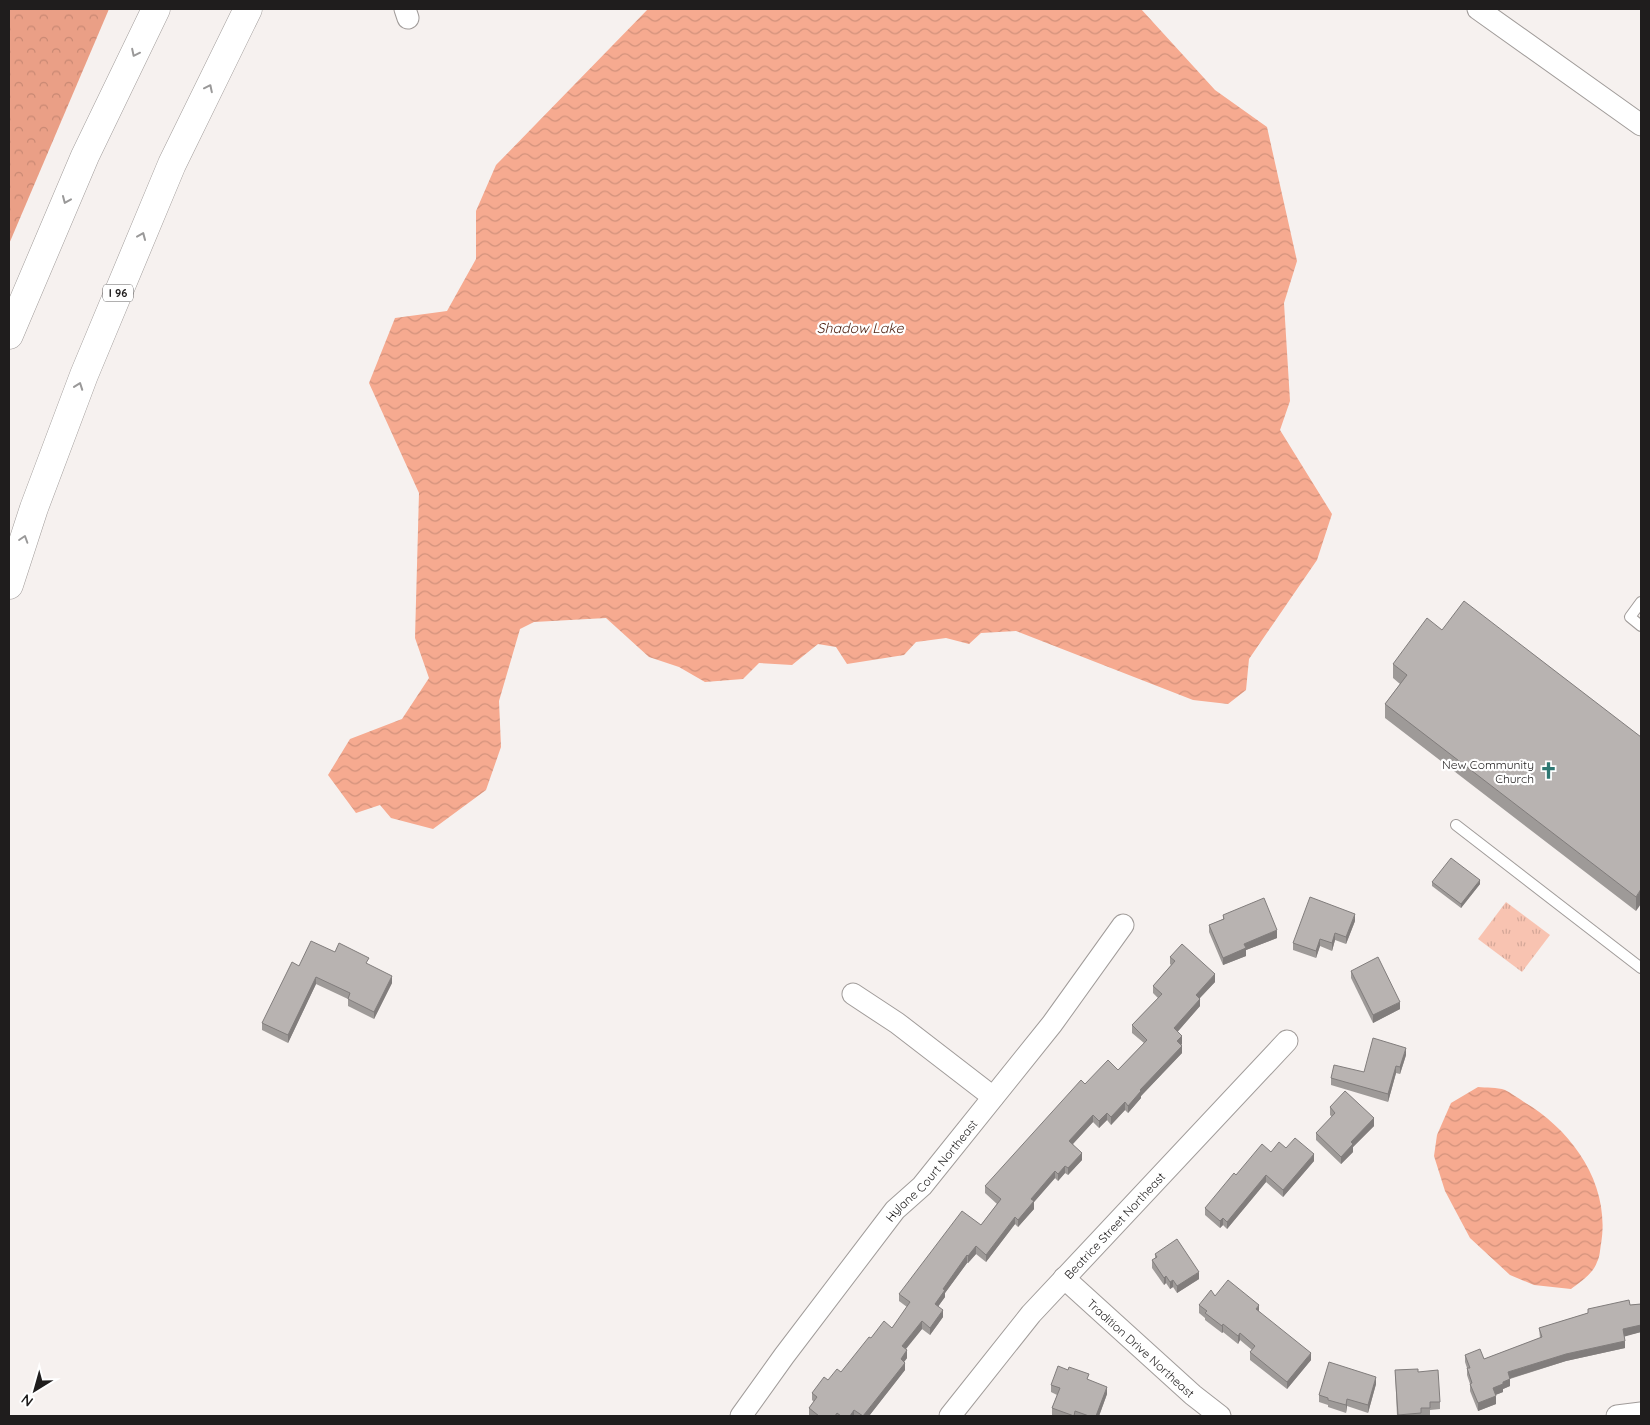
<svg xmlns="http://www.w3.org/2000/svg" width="1650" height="1425" font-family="Quicksand,sans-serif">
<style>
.forest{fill:url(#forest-crowns)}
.park{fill:url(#park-tufts)}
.water{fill:url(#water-waves)}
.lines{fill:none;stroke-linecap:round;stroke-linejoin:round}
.lane-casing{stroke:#a19c9a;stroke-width:12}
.street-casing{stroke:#a19c9a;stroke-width:23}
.highway-casing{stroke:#a19c9a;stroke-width:29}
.lane{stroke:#fff;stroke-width:10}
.street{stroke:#fff;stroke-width:21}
.highway{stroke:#fff;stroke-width:28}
.wall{fill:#9e9a98}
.shaded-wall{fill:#817d7c}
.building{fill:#b8b3b1;stroke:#817d7c}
.oneway{stroke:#9a9999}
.labels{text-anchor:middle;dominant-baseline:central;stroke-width:4.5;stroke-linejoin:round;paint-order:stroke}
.shield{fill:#fff;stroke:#626161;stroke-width:1}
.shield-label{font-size:11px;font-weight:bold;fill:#1f1d1d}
.poi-label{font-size:12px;fill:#1f1d1d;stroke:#fff;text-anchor:end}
.street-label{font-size:12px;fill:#1f1d1d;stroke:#fff}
.water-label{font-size:14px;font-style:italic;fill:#4b1d0c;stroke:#fff}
</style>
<defs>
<pattern id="forest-crowns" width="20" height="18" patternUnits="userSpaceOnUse" patternTransform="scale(1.25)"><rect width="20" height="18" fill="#ea9f86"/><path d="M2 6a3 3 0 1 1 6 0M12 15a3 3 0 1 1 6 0" fill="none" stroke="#c88873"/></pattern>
<pattern id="park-tufts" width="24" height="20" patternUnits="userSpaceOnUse" patternTransform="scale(1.25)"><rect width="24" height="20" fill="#f8c3b1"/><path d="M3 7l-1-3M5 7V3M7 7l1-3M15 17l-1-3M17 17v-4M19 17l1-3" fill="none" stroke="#d4a798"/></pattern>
<pattern id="water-waves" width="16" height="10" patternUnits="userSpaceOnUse" patternTransform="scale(1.25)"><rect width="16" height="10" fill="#f6aa90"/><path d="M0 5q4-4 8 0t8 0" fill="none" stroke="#d2927c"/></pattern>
</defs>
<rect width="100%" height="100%" fill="#f6f1ef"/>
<polygon class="forest" points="9,9 109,9 9,244"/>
<polygon class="park" points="1506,902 1550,935 1522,972 1478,939"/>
<g class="water">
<polygon points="648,9 1141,9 1215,90 1267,127 1297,261 1284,303 1290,401 1280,430 1332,514 1317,560 1249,659 1246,690 1228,704 1193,700 1016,631 981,633 969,644 946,638 916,642 904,655 847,664 836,647 818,644 792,665 759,663 743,679 705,682 679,667 649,657 606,618 534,622 520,629 499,701 501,747 486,790 433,829 391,818 380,805 356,813 328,775 350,739 402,719 429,678 415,638 419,493 369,383 395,318 447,311 476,259 476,211 496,165"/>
<path d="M1478 1087C1486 1088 1497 1087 1505 1090 1511 1093 1518 1098 1524 1102 1573 1131 1611 1185 1601 1244 1600 1249 1600 1257 1597 1262 1593 1274 1580 1282 1571 1289L1534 1285 1510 1275 1470 1238 1445 1191 1434 1156 1437 1135 1451 1103Z"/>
</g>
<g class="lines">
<defs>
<g id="lane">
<polyline points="1641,602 1630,617 1641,626"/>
<polyline points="1456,825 1641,968"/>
</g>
<g id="street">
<polyline points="405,9 408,18"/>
<polyline points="1478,9 1641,125"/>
<polyline points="853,994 897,1023 993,1097"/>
<path id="s1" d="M1064 1278 1193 1395 1220 1416"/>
<path id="s2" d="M741 1416 784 1356 895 1210 922 1186 1052 1024 1123 925"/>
<path id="s3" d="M950 1416 1031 1314 1287 1041"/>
<polyline points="1617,1416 1641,1413"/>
</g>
<g id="highway">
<polyline points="9,335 85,156 156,9"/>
<polyline points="9,585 34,508 84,375 172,164 248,9"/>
</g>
</defs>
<use href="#lane" class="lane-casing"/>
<use href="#street" class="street-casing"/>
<use href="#highway" class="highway-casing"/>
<use href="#lane" class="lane"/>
<use href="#street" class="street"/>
<use href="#highway" class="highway"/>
</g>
<g class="wall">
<polygon points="1442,630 1641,737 1636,911 1385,718 1385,704 1400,684 1393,678 1393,664"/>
<polygon points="1432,882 1480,884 1461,908 1432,886"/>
<polygon points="1223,915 1277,938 1246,950 1246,956 1223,965 1209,932 1209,925 1223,919"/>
<polygon points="1355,921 1346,944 1335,940 1332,951 1320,946 1316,958 1293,950 1293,943"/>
<polygon points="335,952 369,965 392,983 374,1019 348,1006 348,999 316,984 288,1043 262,1030 262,1023 299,966"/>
<polygon points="1170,957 1215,982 1200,998 1200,1006 1177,1032 1182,1044 1181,1045 1182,1053 1141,1096 1141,1098 1128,1113 1125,1110 1111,1125 1107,1120 1099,1128 1093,1122 1073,1144 1082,1160 1068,1175 1065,1173 1058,1181 1055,1178 1034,1202 1034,1209 1018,1227 1015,1224 986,1262 976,1254 968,1263 967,1263 945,1293 945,1297 938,1306 943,1317 930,1335 922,1329 905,1349 907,1358 904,1362 905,1370 869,1416 809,1416 809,1408 814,1402 812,1400 812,1393 828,1380 841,1372 871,1338 892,1328 907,1307 899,1301 899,1294 981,1225 997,1204 985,1193 985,1186 1085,1084 1118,1070 1144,1043 1132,1033 1132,1025 1158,998 1153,993 1153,986 1171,965 1170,964"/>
<polygon points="1351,971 1400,1009 1373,1023 1351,978"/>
<polygon points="1406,1055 1400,1074 1396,1073 1388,1102 1331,1085 1331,1078 1364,1072"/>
<polygon points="1330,1107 1374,1126 1353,1147 1353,1152 1341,1164 1316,1140 1316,1133 1332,1117 1330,1115"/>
<polygon points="1286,1148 1314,1161 1283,1197 1266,1182 1227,1229 1223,1225 1220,1228 1205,1215 1205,1208 1236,1175 1271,1152"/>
<polygon points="1155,1254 1199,1279 1177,1293 1173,1287 1170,1289 1166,1283 1164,1285 1152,1268 1152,1260 1155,1259"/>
<polygon points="1215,1296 1259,1312 1311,1360 1287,1389 1250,1360 1250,1352 1252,1350 1240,1340 1238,1344 1223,1332 1222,1333 1205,1320 1205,1318 1199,1313 1199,1305"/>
<polygon points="1641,1304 1641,1332 1624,1336 1625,1348 1566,1361 1510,1379 1510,1386 1503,1389 1503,1392 1495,1395 1496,1404 1478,1411 1470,1391 1470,1384 1467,1375 1467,1368 1465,1362 1465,1355 1484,1359 1540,1338 1539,1328 1588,1313 1588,1309"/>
<polygon points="1395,1370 1418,1372 1440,1402 1440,1409 1430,1410 1430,1415 1421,1416 1397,1416"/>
<polygon points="1089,1380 1107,1394 1099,1416 1056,1416 1052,1415 1052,1408 1057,1395 1051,1392 1051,1385"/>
<polygon points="1376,1384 1368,1413 1347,1406 1346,1413 1328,1407 1328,1405 1319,1402 1319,1395"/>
</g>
<g class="shaded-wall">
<polygon points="1480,880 1480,884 1461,908 1461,904"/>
<polygon points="1641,889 1641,904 1636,911 1636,897"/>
<polygon points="1355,914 1355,921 1346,944 1346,937"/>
<polygon points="1277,930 1277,938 1246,950 1246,956 1223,965 1223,958 1244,944"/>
<polygon points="1335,933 1335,940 1332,951 1332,943"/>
<polygon points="1320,939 1320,946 1316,958 1316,951"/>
<polygon points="1215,974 1215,982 1196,1002 1196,995"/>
<polygon points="392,976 392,983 374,1019 374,1012"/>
<polygon points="316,977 316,984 288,1043 288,1035"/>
<polygon points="1200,999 1200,1006 1174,1036 1174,1028"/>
<polygon points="1400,1002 1400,1009 1373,1023 1373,1015"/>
<polygon points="1182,1036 1182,1044 1177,1049 1177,1041"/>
<polygon points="1182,1046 1182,1053 1141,1096 1141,1098 1128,1113 1128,1106 1140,1090"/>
<polygon points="1406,1048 1406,1055 1400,1074 1400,1067"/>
<polygon points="1396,1066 1396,1073 1388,1102 1388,1094"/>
<polygon points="1125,1102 1125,1110 1111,1125 1111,1117"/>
<polygon points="1107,1113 1107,1120 1099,1128 1099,1121"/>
<polygon points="1093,1115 1093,1122 1069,1148 1069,1141"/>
<polygon points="1374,1118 1374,1126 1353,1147 1353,1152 1341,1164 1341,1157 1351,1142"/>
<polygon points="1082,1153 1082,1160 1068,1175 1068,1168"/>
<polygon points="1314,1154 1314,1161 1283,1197 1283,1190"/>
<polygon points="1065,1166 1065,1173 1058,1181 1058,1174"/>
<polygon points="1055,1171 1055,1178 1034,1202 1034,1209 1018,1227 1018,1220 1031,1199"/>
<polygon points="1266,1175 1266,1182 1227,1229 1227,1222"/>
<polygon points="1015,1217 1015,1224 986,1262 986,1255"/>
<polygon points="1223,1218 1223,1225 1220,1228 1220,1221"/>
<polygon points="976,1246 976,1254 968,1263 968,1256"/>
<polygon points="967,1255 967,1263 945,1293 945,1297 935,1311 935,1304 943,1289"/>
<polygon points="1199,1272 1199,1279 1177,1293 1177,1286"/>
<polygon points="1166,1276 1166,1283 1164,1285 1164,1278"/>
<polygon points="1173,1280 1173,1287 1170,1289 1170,1282"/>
<polygon points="1259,1305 1259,1312 1256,1309"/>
<polygon points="943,1310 943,1317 930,1335 930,1328"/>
<polygon points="922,1321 922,1329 902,1354 902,1346"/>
<polygon points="1223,1324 1223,1332 1222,1333 1222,1326"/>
<polygon points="1641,1325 1641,1332 1623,1337 1623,1329"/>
<polygon points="1240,1333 1240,1340 1238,1344 1238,1336"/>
<polygon points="1625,1341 1625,1348 1566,1361 1508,1379 1508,1372 1566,1354"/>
<polygon points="907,1350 907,1358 901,1366 901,1359"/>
<polygon points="1311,1353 1311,1360 1287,1389 1287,1382"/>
<polygon points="905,1363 905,1370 869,1416 863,1416"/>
<polygon points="1376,1377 1376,1384 1368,1413 1368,1405"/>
<polygon points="1510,1379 1510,1386 1503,1389 1503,1392 1493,1396 1493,1388 1503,1382"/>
<polygon points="1107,1387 1107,1394 1099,1416 1096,1416"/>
<polygon points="1496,1396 1496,1404 1478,1411 1478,1403"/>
<polygon points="1347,1399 1347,1406 1346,1413 1346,1405"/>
<polygon points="854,1410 854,1416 850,1416"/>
</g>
<g class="building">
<polygon points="1464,601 1641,737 1641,889 1636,897 1385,704 1407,675 1393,664 1427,618 1442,630"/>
<polygon points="1451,858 1480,880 1461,904 1432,882"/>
<polygon points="1310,897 1355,914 1346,937 1335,933 1332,943 1320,939 1316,951 1293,943"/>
<polygon points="1264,898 1277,930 1244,944 1246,948 1223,958 1209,925 1224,919 1223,915"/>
<polygon points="311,941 335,952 339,943 369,958 366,963 392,976 374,1012 348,999 350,993 316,977 288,1035 262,1023 292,962 299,966"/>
<polygon points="1182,944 1215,974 1196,995 1200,999 1174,1028 1182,1036 1177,1041 1182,1046 1140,1090 1141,1091 1128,1106 1125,1102 1111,1117 1107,1113 1099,1121 1093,1115 1069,1141 1082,1153 1068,1168 1065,1166 1058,1174 1055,1171 1031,1199 1034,1201 1018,1220 1015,1217 986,1255 976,1246 968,1256 967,1255 943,1289 945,1290 935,1304 943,1310 930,1328 922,1321 902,1346 907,1350 901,1359 905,1363 863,1416 854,1410 850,1416 841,1416 837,1413 835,1416 819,1416 809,1408 817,1397 812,1393 824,1377 828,1380 837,1369 841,1372 869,1337 871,1338 884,1321 892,1328 910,1302 899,1294 962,1211 981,1225 1001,1199 985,1186 1081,1080 1085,1084 1108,1060 1118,1070 1147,1040 1132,1025 1162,994 1153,986 1175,961 1170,957"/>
<polygon points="1378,957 1400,1002 1373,1015 1351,971"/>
<polygon points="1373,1038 1406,1048 1400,1067 1396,1066 1388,1094 1331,1078 1334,1065 1364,1072"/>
<polygon points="1345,1091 1374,1118 1351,1142 1353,1144 1341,1157 1316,1133 1335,1113 1330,1107"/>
<polygon points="1295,1138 1314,1154 1283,1190 1266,1175 1227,1222 1223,1218 1220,1221 1205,1208 1234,1173 1236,1175 1262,1144 1271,1152 1279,1142 1286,1148"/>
<polygon points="1177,1239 1199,1272 1177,1286 1173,1280 1170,1282 1166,1276 1164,1278 1152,1260 1157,1257 1155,1254"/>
<polygon points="1228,1280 1259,1305 1256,1309 1311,1353 1287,1382 1250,1352 1255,1346 1240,1333 1238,1336 1223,1324 1222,1326 1205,1313 1207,1311 1199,1305 1211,1290 1215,1296"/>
<polygon points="1629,1300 1630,1305 1641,1304 1641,1325 1623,1329 1625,1341 1566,1354 1508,1372 1510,1379 1503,1382 1503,1384 1493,1388 1496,1396 1478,1403 1470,1384 1472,1383 1467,1368 1470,1368 1465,1355 1480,1349 1484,1359 1542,1337 1539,1328 1588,1313 1588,1309"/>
<polygon points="1329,1362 1376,1377 1368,1405 1347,1399 1346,1405 1328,1400 1328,1398 1319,1395"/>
<polygon points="1058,1366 1068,1370 1069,1367 1089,1374 1087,1379 1107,1387 1096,1416 1089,1416 1075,1411 1074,1416 1052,1408 1060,1388 1051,1385"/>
<polygon points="1418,1369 1418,1372 1438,1370 1440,1402 1430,1402 1430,1408 1421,1408 1421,1413 1398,1415 1395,1370"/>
</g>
<defs><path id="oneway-chevron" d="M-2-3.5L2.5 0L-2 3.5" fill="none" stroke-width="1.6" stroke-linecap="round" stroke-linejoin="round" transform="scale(1.25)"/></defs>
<g class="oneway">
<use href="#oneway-chevron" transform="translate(135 53) rotate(116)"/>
<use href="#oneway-chevron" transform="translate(209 88) rotate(-64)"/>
<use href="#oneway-chevron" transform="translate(66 200) rotate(113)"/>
<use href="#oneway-chevron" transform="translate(142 236) rotate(-67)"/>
<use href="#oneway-chevron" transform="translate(79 386) rotate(-70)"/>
<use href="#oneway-chevron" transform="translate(24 539) rotate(-72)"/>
</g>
<defs>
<symbol id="church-bare" viewBox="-9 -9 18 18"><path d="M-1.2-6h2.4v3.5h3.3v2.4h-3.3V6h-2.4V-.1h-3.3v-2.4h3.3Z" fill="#2f7873" stroke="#fff" stroke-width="2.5" paint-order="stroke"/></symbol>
</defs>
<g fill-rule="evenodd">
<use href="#church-bare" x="1536" y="758" width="25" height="25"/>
</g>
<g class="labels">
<rect class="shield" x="103" y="284.5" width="30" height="17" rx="4"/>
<g class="shield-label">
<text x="118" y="293">I 96</text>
</g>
<g class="poi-label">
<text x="1534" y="764">New Community<tspan x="1534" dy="14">Church</tspan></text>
</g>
<g class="street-label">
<text stroke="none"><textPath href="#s2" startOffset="311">Hylane Court Northeast</textPath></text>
<text stroke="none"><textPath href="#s3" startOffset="252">Beatrice Street Northeast</textPath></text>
<text stroke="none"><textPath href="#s1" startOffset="104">Tradition Drive Northeast</textPath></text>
</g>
<g class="water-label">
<text x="860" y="328">Shadow Lake</text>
</g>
</g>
<rect width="1650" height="1425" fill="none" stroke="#1f1d1d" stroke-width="20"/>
<g transform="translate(35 1390) rotate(217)" stroke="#ffffff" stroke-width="4" paint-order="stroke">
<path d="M0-4L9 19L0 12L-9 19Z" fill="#1f1d1d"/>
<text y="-8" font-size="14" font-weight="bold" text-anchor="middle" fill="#1f1d1d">N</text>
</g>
</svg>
